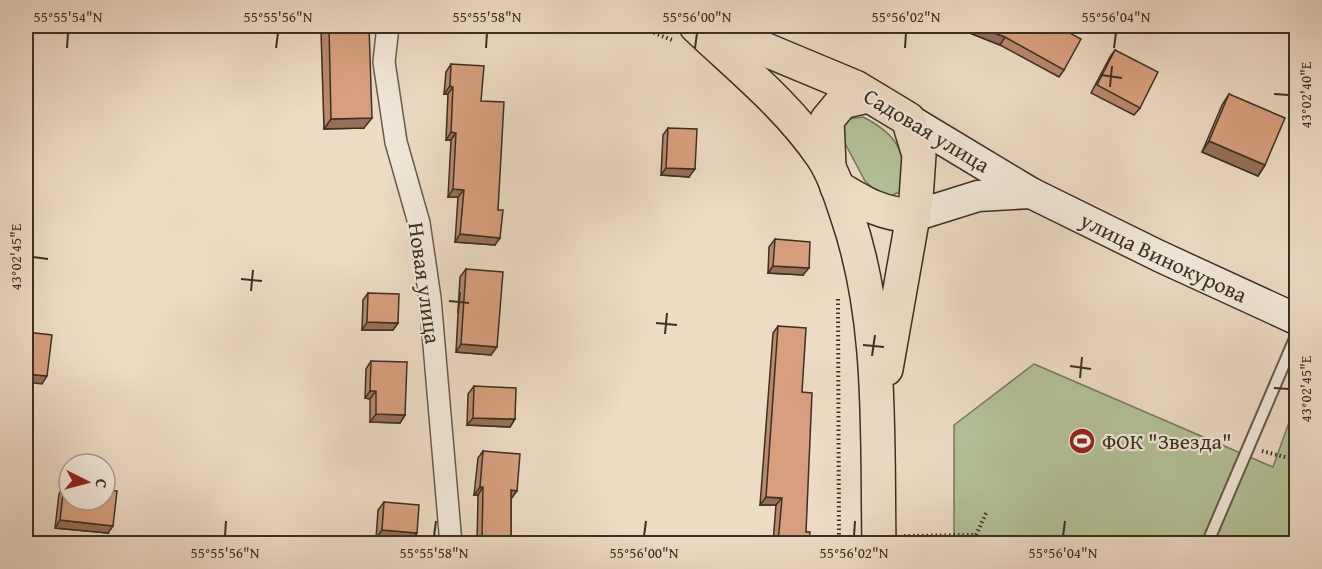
<svg xmlns="http://www.w3.org/2000/svg" width="1322" height="569" font-family="'Gentium Book Plus',serif">
<style>
.green{fill:#b4c197;stroke:#78785c;stroke-width:1.5}
.lines{fill:none;stroke-linecap:round;stroke-linejoin:round}
.service-casing{stroke:#685b4a;stroke-width:14}
.minor-casing{stroke:#685b4a;stroke-width:24}
.secondary-casing{stroke:#3b3022;stroke-width:33}
.primary-casing{stroke:#3b3022;stroke-width:36}
.path{stroke:#3b3022;stroke-width:4;stroke-dasharray:1.5 3;stroke-linecap:butt}
.service{stroke:#f3e8d9;stroke-width:10}
.minor{stroke:#f3e8d9;stroke-width:21}
.secondary{stroke:#f3e8d9;stroke-width:30}
.primary{stroke:#eddbc4;stroke-width:33}
.wall{fill:#b9896d;stroke:#3b3022;stroke-width:1.5}
.shaded-wall{fill:#966f59;stroke:#3b3022;stroke-width:1.5}
.building{fill:#d79f7f;stroke:#3b3022;stroke-width:1.5}
.ticks{fill:none;stroke:#3b3022;stroke-width:2}
.labels{text-anchor:middle;dominant-baseline:central;stroke-width:4.5;stroke-linejoin:round;paint-order:stroke}
.street-label{font-size:22px;fill:#3b3022;stroke:#f3e8d9}
.poi-label{font-size:22px;fill:#3b3022;stroke:#f3e8d9;text-anchor:start}
.neatline{fill:none;stroke:#3b3022;stroke-width:2}
.ticks-label{font-size:15px;text-anchor:middle;fill:#3b3022}
</style>
<rect width="100%" height="100%" fill="#eddbc4"/>
<filter id="stains"><feTurbulence type="fractalNoise" baseFrequency=".00333" numOctaves="4"/><feColorMatrix values="0 0 0 0 .2 0 0 0 0 .09 0 0 0 0 .02 0 0 0 .5 -.17"/></filter>
<radialGradient id="worn" r=".72"><stop offset=".6" stop-color="#630" stop-opacity="0"/><stop offset="1" stop-color="#630" stop-opacity=".3"/></radialGradient>
<g class="green">
<path d="M863 117C897 134 907 152 903 190L885 199 865 181 839 132 842 120Z"/>
<polygon points="1034,364 1273,467 1296,403 1296,543 954,543 954,425"/>
</g>
<g class="lines">
<defs>
<polyline id="service" points="1207,544 1296,336"/>
<polyline id="minor" points="388,26 384,62 396,142 419,223 430,298 451,544"/>
<g id="secondary">
<path id="s1" d="M908 119 1031 193 1159 256 1296 319"/>
<polyline points="914,216 978,196 1031,193"/>
</g>
<g id="primary">
<path d="M696 26C739 67 788 106 822 156 834 174 840 194 847 215 883 319 877 434 879 544"/>
<polyline points="709,26 855,87 908,119 919,155 916,199 886,369"/>
<polyline points="829,167 827,120 842,102 868,96"/>
<path d="M837 187C865 204 881 214 914 216"/>
</g>
</defs>
<use href="#service" class="service-casing"/>
<use href="#minor" class="minor-casing"/>
<use href="#secondary" class="secondary-casing"/>
<use href="#primary" class="primary-casing"/>
<g class="path">
<polyline points="637,26 672,40"/>
<polyline points="838,299 839,544"/>
<polyline points="1262,451 1296,460"/>
<polyline points="904,536 976,535 987,511"/>
</g>
<use href="#service" class="service"/>
<use href="#minor" class="minor"/>
<use href="#secondary" class="secondary"/>
<use href="#primary" class="primary"/>
</g>
<g class="wall">
<polygon points="325,26 369,26 364,128 324,129 321,31"/>
<polygon points="952,26 1057,26 1064,70 1059,77 1000,45"/>
<polygon points="1115,50 1140,108 1134,115 1091,93 1110,57"/>
<polygon points="451,64 481,101 495,245 455,242 458,197 448,197 451,140 446,140 448,94 444,94 446,72"/>
<polygon points="1229,94 1265,165 1258,176 1202,152 1222,105"/>
<polygon points="668,128 689,177 661,175 663,135"/>
<polygon points="775,239 803,275 768,273 769,247"/>
<polygon points="466,269 491,355 456,352 460,277"/>
<polygon points="368,293 398,323 393,330 362,330 363,300"/>
<polygon points="778,326 802,392 806,532 809,543 773,543 776,505 760,505 773,333"/>
<polygon points="371,361 405,415 400,423 370,422 370,399 365,398 366,369"/>
<polygon points="474,386 515,419 510,427 467,425 468,394"/>
<polygon points="483,451 511,499 511,543 477,543 478,495 474,495 478,458"/>
<polygon points="64,486 108,533 55,528 59,494"/>
<polygon points="384,502 417,533 412,540 376,538 378,510"/>
</g>
<g class="shaded-wall">
<polygon points="952,26 976,26 1005,37 1000,45"/>
<polygon points="26,34 30,35 26,41"/>
<polygon points="450,86 453,87 448,94 444,94"/>
<polygon points="372,118 364,128 324,129 331,119"/>
<polygon points="451,132 456,133 451,140 446,140"/>
<polygon points="1209,141 1265,165 1258,176 1202,152"/>
<polygon points="666,168 695,169 689,177 661,175"/>
<polygon points="453,189 464,190 458,197 448,197"/>
<polygon points="460,234 500,238 495,245 455,242"/>
<polygon points="773,266 809,268 803,275 768,273"/>
<polygon points="367,322 398,323 393,330 362,330"/>
<polygon points="461,344 497,347 491,355 456,352"/>
<polygon points="26,374 47,376 42,384 26,382"/>
<polygon points="370,391 376,391 370,399 365,398"/>
<polygon points="376,414 405,415 400,423 370,422"/>
<polygon points="473,418 515,419 510,427 467,425"/>
<polygon points="480,487 483,487 478,495 474,495"/>
<polygon points="511,490 517,491 511,499"/>
<polygon points="766,497 782,498 776,505 760,505"/>
<polygon points="60,520 113,526 108,533 55,528"/>
<polygon points="382,530 417,533 412,540 376,538"/>
<polygon points="482,540 487,540 484,543 480,543"/>
</g>
<g class="building">
<polygon points="26,26 31,26 30,35 26,34"/>
<polygon points="329,26 369,26 372,118 331,119"/>
<polygon points="976,26 1057,26 1081,39 1064,70 1005,37"/>
<polygon points="1115,50 1158,72 1140,108 1097,85"/>
<polygon points="451,64 484,66 481,101 504,102 498,210 503,210 500,238 460,234 464,190 453,189 456,133 451,132 453,87 450,86"/>
<polygon points="26,88 30,89 26,142"/>
<polygon points="1229,94 1285,118 1265,165 1209,141"/>
<polygon points="668,128 697,129 695,169 666,168"/>
<polygon points="775,239 810,242 809,268 773,266"/>
<polygon points="466,269 503,272 497,347 461,344"/>
<polygon points="368,293 399,294 398,323 367,322"/>
<polygon points="778,326 806,328 802,392 812,393 806,532 810,532 809,543 778,543 782,498 766,497"/>
<polygon points="26,332 52,335 47,376 26,374"/>
<polygon points="371,361 407,362 405,415 376,414 376,391 370,391"/>
<polygon points="474,386 516,388 515,419 473,418"/>
<polygon points="483,451 520,454 517,491 511,490 511,543 487,543 487,540 482,540 483,487 480,487"/>
<polygon points="64,486 69,486 69,500 105,500 105,490 117,491 113,526 60,520"/>
<polygon points="384,502 419,505 417,533 382,530"/>
</g>
<path class="ticks" d="M67 48 68 33M276 48 278 33M486 48 487 33M695 48 697 33M905 48 906 33M1114 48 1116 33M1101 75 1122 78M1110 87 1112 66M1274 94 1289 95M33 257 48 259M241 279 262 281M251 291 253 270M449 301 469 303M458 313 460 292M656 323 677 325M665 334 667 313M863 345 884 347M872 356 875 335M1070 366 1091 369M1080 378 1082 357M1274 388 1289 389M225 536 226 521M434 536 436 521M644 536 646 521M854 536 855 521M1063 536 1065 521"/>
<defs>
<symbol id="stadium-disc" viewBox="-11 -11 22 22"><circle r="9.5" fill="#8f2418" stroke="#f3e8d9"/><path d="M0-5a6.5 5 0 1 0 0 10a6.5 5 0 1 0 0-10ZM-3.5-1.8h7v3.6h-7Z" fill="#fff"/></symbol>
</defs>
<g fill-rule="evenodd">
<use href="#stadium-disc" x="1067" y="426" width="30" height="30"/>
</g>
<g class="labels">
<g class="street-label">
<text transform="translate(927 130) rotate(31)">Садовая улица</text>
<text stroke="none"><textPath href="#s1" startOffset="291">улица Винокурова</textPath></text>
<text transform="translate(425 283) rotate(82)">Новая улица</text>
</g>
<g class="poi-label">
<text x="1102" y="441">ФОК "Звезда"</text>
</g>
</g>
<rect width="1322" height="569" fill="none" stroke="#eddbc4" stroke-width="66"/>
<g transform="translate(87 482) rotate(96)"><circle r="28" fill="#f3e8d9" stroke="#a99e90" stroke-width="1.5"/>
<path d="M0-4.5L10 22L0 15L-10 22Z" fill="#8f2418"/>
<text y="-9" font-size="16" font-weight="bold" text-anchor="middle" fill="#3b3022">С</text>
</g>
<rect x="33" y="33" width="1256" height="503" class="neatline"/>
<g class="ticks-label">
<text x="68" y="22">55°55'54"N</text>
<text x="278" y="22">55°55'56"N</text>
<text x="487" y="22">55°55'58"N</text>
<text x="697" y="22">55°56'00"N</text>
<text x="906" y="22">55°56'02"N</text>
<text x="1116" y="22">55°56'04"N</text>
<text transform="translate(1306 95) rotate(-90)" y="5">43°02'40"E</text>
<text transform="translate(16 257) rotate(-90)" y="5">43°02'45"E</text>
<text transform="translate(1306 389) rotate(-90)" y="5">43°02'45"E</text>
<text x="225" y="558">55°55'56"N</text>
<text x="434" y="558">55°55'58"N</text>
<text x="644" y="558">55°56'00"N</text>
<text x="854" y="558">55°56'02"N</text>
<text x="1063" y="558">55°56'04"N</text>
</g>
<rect width="100%" height="100%" filter="url(#stains)"/>
<rect width="100%" height="100%" fill="url(#worn)"/>
</svg>
